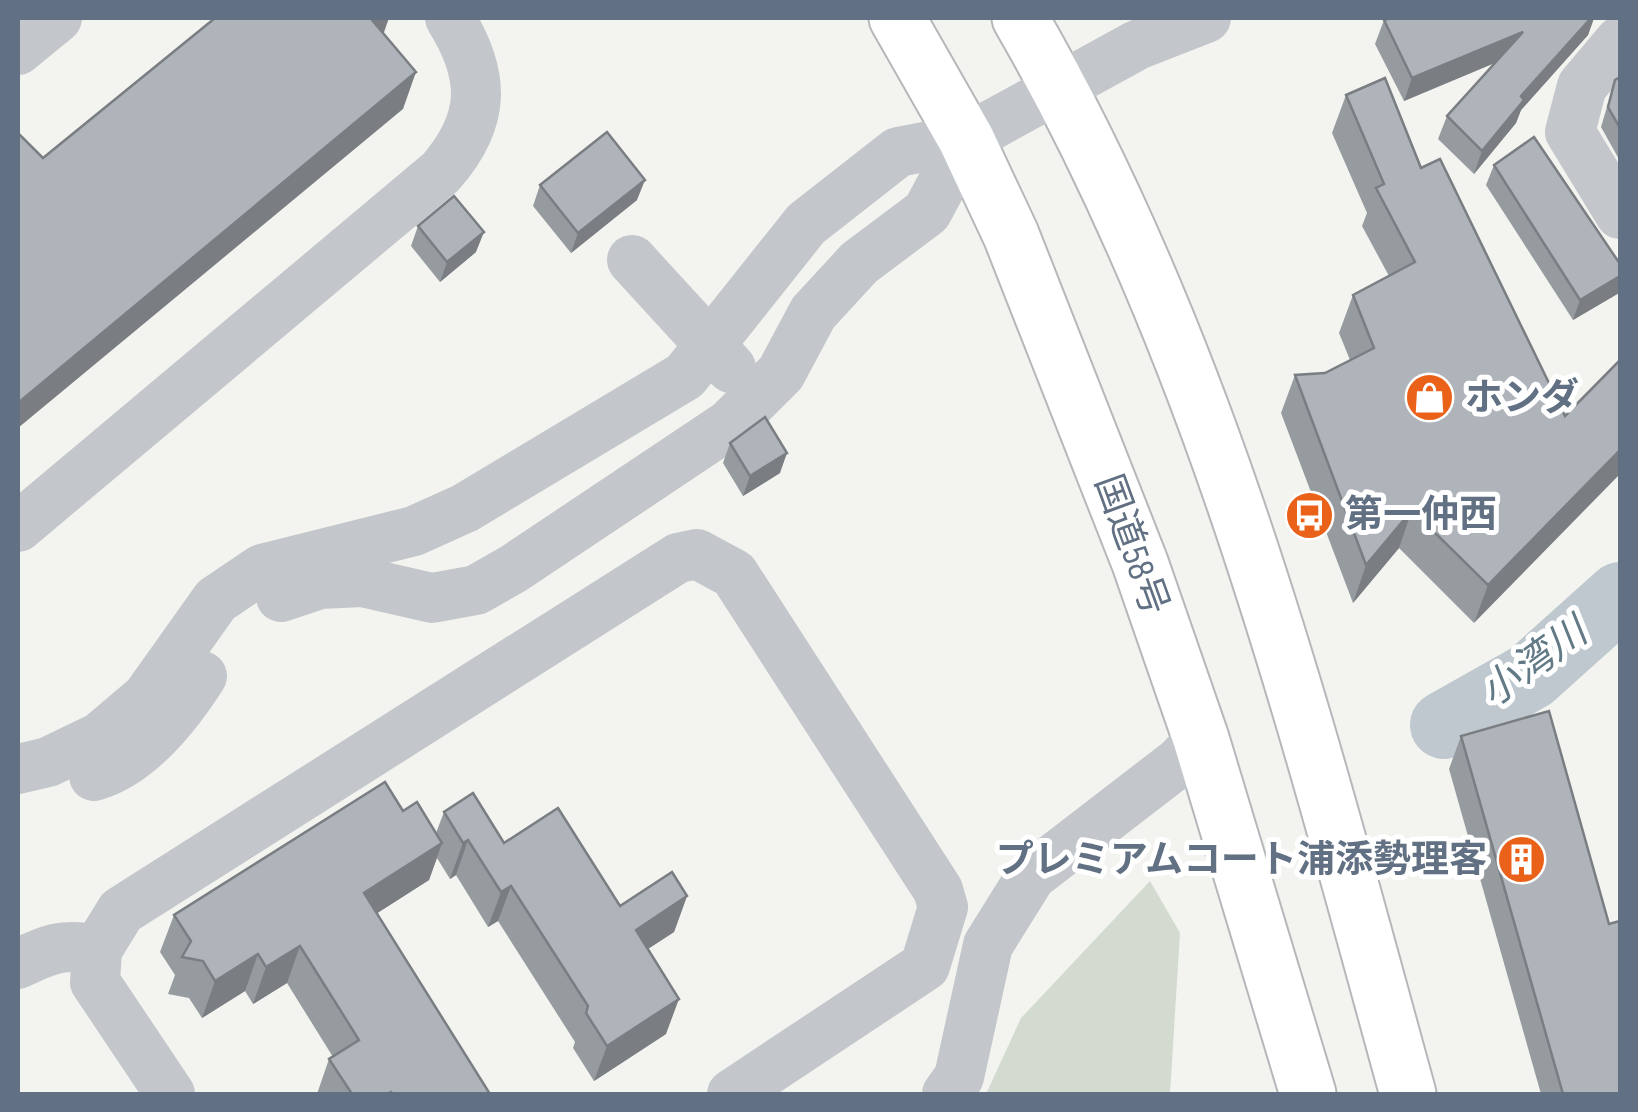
<svg xmlns="http://www.w3.org/2000/svg" width="1638" height="1112" font-family="'Sofia Sans Condensed','Noto Sans JP',sans-serif">
<style>
.green{fill:#d3dbd0}
.lines{fill:none;stroke-linecap:round;stroke-linejoin:round}
.river{stroke:#bec8ce;stroke-width:68}
.highway-casing{stroke:#b5b8bb;stroke-width:59}
.minor{stroke:#c3c6ca;stroke-width:50}
.highway{stroke:#fff;stroke-width:55}
.wall{fill:#969ba0}
.shaded-wall{fill:#7a7e82}
.building{fill:#aeb4ba;stroke:#7a7e82;stroke-width:2.5}
.labels{text-anchor:middle;dominant-baseline:central;stroke-width:10;stroke-linejoin:round;paint-order:stroke}
.poi-label{font-size:38px;font-weight:bold;fill:#617082;stroke:#fff;text-anchor:start}
.street-label{font-size:38px;fill:#617082;stroke:#fff}
.water-label{font-size:40px;font-style:italic;fill:#627986;stroke:#fff}
</style>
<rect width="100%" height="100%" fill="#f3f4ef"/>
<polygon class="green" points="1150,881 1180,933 1170,1094 986,1094 1021,1018"/>
<g class="lines">
<polyline class="river" points="1444,725 1531,676 1620,596"/>
<defs>
<g id="highway">
<polyline points="897,18 966,139 1011,235 1140,563 1201,739 1308,1094"/>
<path d="M1020 18C1212 349 1307 728 1408 1094"/>
</g>
</defs>
<use href="#highway" class="highway-casing"/>
<g class="minor">
<polyline points="1620,41 1582,86 1570,132 1620,214"/>
<polyline points="18,50 57,18"/>
<polyline points="632,260 731,368"/>
<path d="M18 527 441 172C486 120 486 76 450 18"/>
<polyline points="281,597 320,584 362,582 432,598 476,590 513,569 730,424 781,373 813,313 859,263 927,212 966,139"/>
<polyline points="18,769 48,762 100,737 147,697 216,600 262,569 414,531 465,508 685,376 806,224 898,152 966,139 1137,45 1206,18"/>
<path d="M94 776C140 763 177 715 202 676"/>
<path d="M18 964C46 950 65 942 97 950"/>
<polyline points="170,1094 95,982 97,950 121,911 678,558 697,554 734,574 938,890 943,907 925,966 732,1094"/>
<polyline points="947,1094 959,1077 988,945 1031,876 1179,762 1201,739"/>
</g>
<use href="#highway" class="highway"/>
</g>
<g class="wall">
<polygon points="1390,18 1594,18 1588,35 1521,110 1516,123 1474,174 1438,139 1447,116 1494,63 1404,101 1375,44 1384,20"/>
<polygon points="1620,77 1620,161 1601,127 1615,80"/>
<polygon points="1346,95 1421,168 1565,416 1474,623 1399,548 1353,603 1281,413 1295,375 1325,373 1350,360 1339,333 1353,295 1389,276 1362,226 1367,213 1332,133"/>
<polygon points="1494,165 1619,293 1573,320 1486,185"/>
<polygon points="540,185 637,200 571,253 533,206"/>
<polygon points="418,226 476,252 440,282 411,246"/>
<polygon points="730,443 780,473 743,496 723,463"/>
<polygon points="1461,736 1609,924 1620,1094 1541,1094 1449,769"/>
<polygon points="403,811 436,833 444,812 504,843 620,906 687,896 674,932 648,949 666,1034 594,1081 573,1048 575,1042 498,921 488,927 456,875 450,879 437,858 429,880 377,913 490,1094 317,1094 329,1059 333,1057 287,983 253,1004 245,991 202,1018 189,998 168,994 175,975 160,952 174,915"/>
</g>
<g class="shaded-wall">
<polygon points="375,18 389,18 383,35 372,20"/>
<polygon points="1591,18 1594,18 1588,35 1521,110 1516,123 1474,174 1482,151 1521,96"/>
<polygon points="1523,32 1514,55 1404,101 1412,78"/>
<polygon points="416,72 403,109 18,428 18,403"/>
<polygon points="645,180 637,200 571,253 578,233"/>
<polygon points="484,232 476,252 440,282 447,262"/>
<polygon points="1620,276 1619,293 1573,320 1580,300"/>
<polygon points="1620,450 1620,474 1474,623 1488,585"/>
<polygon points="787,453 780,473 743,496 750,476"/>
<polygon points="1412,510 1399,548 1353,603 1366,565"/>
<polygon points="468,840 456,875 450,879 463,843"/>
<polygon points="442,843 429,880 351,930 364,893"/>
<polygon points="511,886 498,921 488,927 501,892"/>
<polygon points="687,896 674,932 623,965 636,930"/>
<polygon points="300,946 287,983 253,1004 266,967"/>
<polygon points="258,954 245,991 202,1018 215,981"/>
<polygon points="679,999 666,1034 594,1081 607,1046"/>
</g>
<g class="building">
<polygon points="215,18 375,18 372,20 416,72 18,403 18,133 43,158"/>
<polygon points="1390,18 1591,18 1521,96 1524,100 1482,151 1447,116 1523,32 1412,78 1384,20"/>
<polygon points="1620,77 1620,128 1608,107 1615,80"/>
<polygon points="1385,78 1421,168 1440,159 1565,416 1620,360 1620,450 1488,585 1412,510 1366,565 1295,375 1325,373 1374,348 1353,295 1415,262 1376,188 1384,184 1346,95"/>
<polygon points="607,132 645,180 578,233 540,185"/>
<polygon points="1534,137 1620,264 1620,276 1580,300 1494,165"/>
<polygon points="454,196 484,232 447,262 418,226"/>
<polygon points="765,417 787,453 750,476 730,443"/>
<polygon points="1549,711 1609,924 1620,921 1620,1094 1563,1094 1461,736"/>
<polygon points="385,782 403,811 417,802 442,843 364,893 490,1094 393,1094 391,1092 387,1094 352,1094 329,1059 359,1040 300,946 266,967 258,954 215,981 203,961 182,957 191,941 174,915"/>
<polygon points="473,793 504,843 558,808 620,906 672,872 687,896 636,930 679,999 607,1046 586,1013 588,1006 511,886 501,892 468,840 463,843 444,812"/>
</g>
<defs>
<symbol id="shop-disc" viewBox="-11 -11 22 22"><circle r="9.5" fill="#ea6219" stroke="#fff"/><path d="M-5-2.5h2.3a2.7 3.5 0 0 1 5.4 0H5L5.5 6h-11ZM-1.5-2.5h3a1.5 2.3 0 0 0-3 0Z" fill="#fff"/></symbol>
<symbol id="bus-disc" viewBox="-11 -11 22 22"><circle r="9.5" fill="#ea6219" stroke="#fff"/><path d="M-5-6H5V4H4V6H2V4H-2V6H-4V4H-5ZM-3.5-4V0h7V-4ZM-3.5 1.2v1.5H-2V1.2ZM2 1.2v1.5H3.5V1.2Z" fill="#fff"/></symbol>
<symbol id="building-disc" viewBox="-11 -11 22 22"><circle r="9.5" fill="#ea6219" stroke="#fff"/><path d="M-4-6H4V6H1V3H-1V6H-4ZM-2.5-4.3h1.7v1.8h-1.7ZM.8-4.3h1.7v1.8H.8ZM-2.5-1h1.7V.8h-1.7ZM.8-1h1.7V.8H.8Z" fill="#fff"/></symbol>
</defs>
<g fill-rule="evenodd">
<use href="#shop-disc" x="1402" y="370" width="55" height="55"/>
<use href="#bus-disc" x="1282" y="488" width="55" height="55"/>
<use href="#building-disc" x="1494" y="832" width="55" height="55"/>
</g>
<g class="labels">
<g class="poi-label">
<text x="1465" y="398">ホンダ</text>
<text x="1345" y="515">第一仲西</text>
<text x="1487" y="860" text-anchor="end">プレミアムコート浦添勢理客</text>
</g>
<g class="street-label">
<text transform="translate(1131 545) rotate(70)">国道58号</text>
</g>
<g class="water-label">
<text transform="translate(1534 663) rotate(-36)">小湾川</text>
</g>
</g>
<rect width="1638" height="1112" fill="none" stroke="#617082" stroke-width="40"/>
</svg>
